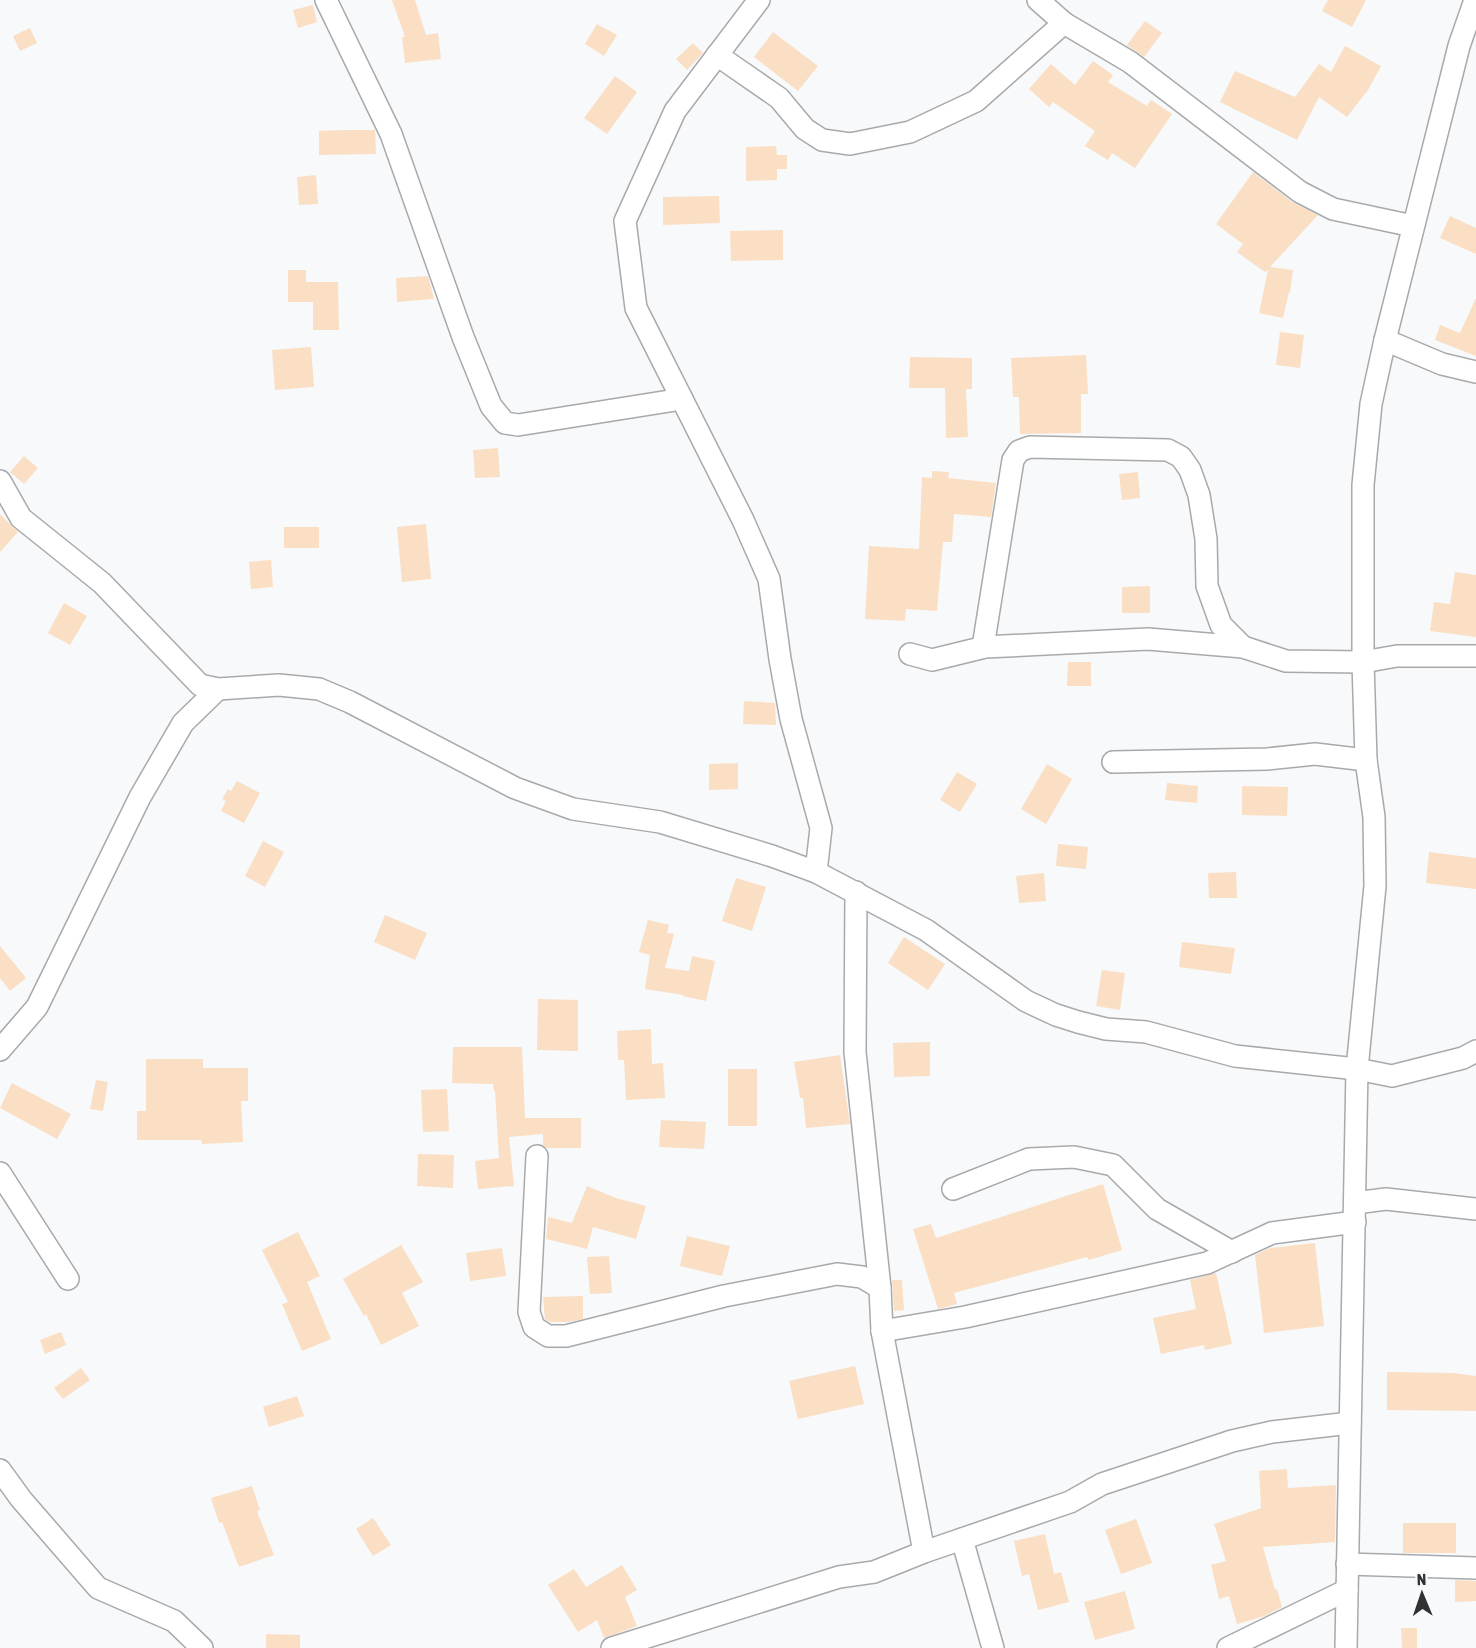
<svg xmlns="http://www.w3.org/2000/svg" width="1476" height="1648" font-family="'Asap Condensed',sans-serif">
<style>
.building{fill:#fadfc4}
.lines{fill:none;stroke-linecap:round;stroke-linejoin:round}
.minor-casing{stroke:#a8a9ab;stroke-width:24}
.minor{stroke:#fff;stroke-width:21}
</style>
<rect width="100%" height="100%" fill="#f7f9fb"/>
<g class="building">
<polygon points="392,0 415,0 426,35 438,33 441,59 405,63 402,37 405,37"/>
<polygon points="1328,0 1366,0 1352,27 1322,11"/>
<polygon points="313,5 317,22 298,28 293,10"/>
<polygon points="1145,21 1162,33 1144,57 1127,45"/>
<polygon points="597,24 617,35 604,56 585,44"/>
<polygon points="30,28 37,43 20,51 13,36"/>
<polygon points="773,32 818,66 798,91 754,57"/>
<polygon points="693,43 703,53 687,70 676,59"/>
<polygon points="1345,46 1381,66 1368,90 1347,117 1319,97 1297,140 1220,102 1235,71 1295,97 1319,64 1331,72"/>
<polygon points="1093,61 1113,75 1108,82 1147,106 1151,100 1172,114 1135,168 1112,153 1108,160 1085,146 1095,131 1053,102 1049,107 1029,89 1051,64 1075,85"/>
<polygon points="615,76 637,92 607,134 584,118"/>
<polygon points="344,130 375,130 376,154 319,155 319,131"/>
<polygon points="776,146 777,155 787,155 787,169 777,169 777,180 746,181 746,147"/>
<polygon points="1253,172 1292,202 1318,215 1270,267 1293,270 1290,293 1289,292 1283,318 1259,313 1268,270 1265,272 1237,252 1243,244 1216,224"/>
<polygon points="316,175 318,204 299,205 297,177"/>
<polygon points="719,196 720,223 663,225 663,197"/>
<polygon points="1450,216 1476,228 1476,254 1440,238"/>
<polygon points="783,230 783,260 731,261 730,231"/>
<polygon points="288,270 306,270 306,282 338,282 339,330 313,330 313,302 288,302"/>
<polygon points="428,276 434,299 397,302 396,278"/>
<polygon points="1476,298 1476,356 1435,340 1440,325 1460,333"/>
<polygon points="1280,332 1304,335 1300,368 1276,365"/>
<polygon points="311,347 314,387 275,390 272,350"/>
<polygon points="1086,355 1088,394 1081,394 1081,433 1020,434 1019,397 1013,397 1011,358"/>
<polygon points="910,357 972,358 972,389 966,389 968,437 946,438 945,388 909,388"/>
<polygon points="498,448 500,477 475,478 473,450"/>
<polygon points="24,456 38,468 24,484 10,472"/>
<polygon points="932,471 949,472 948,478 996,483 991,517 954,514 952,542 943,542 937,611 906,609 905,621 865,619 869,546 919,549 922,477 932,478"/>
<polygon points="1138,472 1140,498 1122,500 1119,474"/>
<polygon points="0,514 18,532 0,552"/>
<polygon points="426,524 431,579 402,582 397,527"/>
<rect x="284" y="527" width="35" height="21"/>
<polygon points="271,560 273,587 251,589 249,562"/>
<polygon points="1455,572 1476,575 1476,637 1430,631 1434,602 1450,604"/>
<polygon points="1150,586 1150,613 1122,613 1122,587"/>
<polygon points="64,603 87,616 70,645 48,633"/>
<polygon points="1068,662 1091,662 1091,686 1067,686"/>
<polygon points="744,701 775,703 776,725 743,724"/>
<polygon points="738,763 738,789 709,790 709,764"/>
<polygon points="1047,764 1072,779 1046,824 1021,809"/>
<polygon points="957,772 977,784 960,812 940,800"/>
<polygon points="237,781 260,793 244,823 221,811 226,801 222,799 228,789 231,791"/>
<polygon points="1167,783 1198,786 1197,803 1165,800"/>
<polygon points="1242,786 1288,787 1287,816 1242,815"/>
<polygon points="263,841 284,852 265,887 245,876"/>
<polygon points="1058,844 1088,847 1086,869 1056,866"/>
<polygon points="1429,852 1476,858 1476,889 1426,883"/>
<polygon points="1236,872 1237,898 1209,898 1208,873"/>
<polygon points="1044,873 1046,901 1019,903 1016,876"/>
<polygon points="736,878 766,887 752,931 722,921"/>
<polygon points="385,915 427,933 415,960 374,942"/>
<polygon points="648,920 669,925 667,933 674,934 665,968 689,971 692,956 715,961 706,1001 683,996 683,995 645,989 650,955 639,952"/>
<polygon points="904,937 945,964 928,990 888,963"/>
<polygon points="1182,942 1235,948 1231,974 1179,967"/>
<polygon points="0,946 26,978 10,991 0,978"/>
<polygon points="1102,970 1125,973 1120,1010 1096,1006"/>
<polygon points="538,999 578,1000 578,1051 537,1050"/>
<polygon points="651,1029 652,1064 663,1063 665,1098 626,1100 624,1060 618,1060 617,1031"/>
<polygon points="930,1042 930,1076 894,1077 893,1043"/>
<polygon points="453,1047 522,1047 525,1118 581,1118 581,1148 547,1148 543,1145 543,1134 509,1137 514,1186 478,1189 475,1161 499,1158 495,1091 494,1091 493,1084 452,1083"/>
<polygon points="840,1055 850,1124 806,1128 803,1098 800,1098 794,1062"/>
<polygon points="146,1059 203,1059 203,1068 248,1068 248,1101 241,1101 243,1142 202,1144 201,1140 137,1140 137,1111 146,1111"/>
<rect x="728" y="1069" width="29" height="57"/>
<polygon points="96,1080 108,1082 103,1111 90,1109"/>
<polygon points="12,1083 71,1114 57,1139 0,1108"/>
<polygon points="447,1089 449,1131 423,1132 421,1090"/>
<polygon points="661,1120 706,1122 704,1149 659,1147"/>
<polygon points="418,1154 454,1155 453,1188 417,1186"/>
<polygon points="1103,1184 1122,1250 1089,1260 1087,1257 954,1293 957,1304 938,1309 913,1229 931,1224 936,1238"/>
<polygon points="587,1186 616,1198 646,1206 636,1239 593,1227 587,1249 546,1239 548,1217 572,1223"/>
<polygon points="298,1232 320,1276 307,1282 331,1339 302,1351 282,1304 288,1302 262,1250"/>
<polygon points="687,1236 730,1246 722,1276 680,1266"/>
<polygon points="1315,1243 1324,1326 1264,1333 1255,1255 1270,1248"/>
<polygon points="401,1245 423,1282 402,1293 419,1326 381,1345 366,1314 364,1316 343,1279"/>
<polygon points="502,1248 506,1276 470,1281 466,1253"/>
<polygon points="609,1256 612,1293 590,1294 587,1257"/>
<polygon points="1216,1273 1232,1344 1205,1350 1204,1345 1161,1354 1153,1318 1196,1309 1190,1280"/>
<polygon points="892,1280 902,1280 904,1310 894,1311"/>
<polygon points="583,1296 583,1319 568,1322 550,1322 545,1319 543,1297"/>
<polygon points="61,1332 66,1345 45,1354 40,1340"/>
<polygon points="855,1366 864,1404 798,1419 789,1381"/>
<polygon points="81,1368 90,1380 63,1399 54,1388"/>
<polygon points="1387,1372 1453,1373 1476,1376 1476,1411 1387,1410"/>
<polygon points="297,1396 304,1416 269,1427 263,1407"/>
<polygon points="1287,1469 1288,1488 1336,1485 1335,1542 1263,1547 1275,1590 1277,1589 1282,1607 1265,1616 1237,1624 1229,1596 1219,1599 1211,1565 1226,1561 1214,1524 1261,1508 1259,1471"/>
<polygon points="252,1486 260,1510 257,1511 274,1555 239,1567 222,1522 219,1523 211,1498"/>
<polygon points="373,1518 391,1545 373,1556 356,1529"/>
<polygon points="1136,1519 1152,1563 1121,1574 1105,1530"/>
<rect x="1403" y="1523" width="53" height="30"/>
<polygon points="1045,1534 1054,1574 1061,1572 1069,1602 1038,1610 1029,1574 1022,1576 1014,1541"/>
<polygon points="622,1565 637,1590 625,1597 637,1626 604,1638 597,1620 578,1632 548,1585 574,1569 586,1587"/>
<polygon points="1455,1580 1476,1581 1476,1601 1455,1602"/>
<polygon points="1125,1591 1135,1629 1095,1640 1084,1602"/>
<polygon points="1401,1628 1417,1628 1417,1648 1402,1648"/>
<polygon points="266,1634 300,1635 300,1648 266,1648"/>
</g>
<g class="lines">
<defs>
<g id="minor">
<polyline points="326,0 391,134 463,337 491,406 505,423 518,425 682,399"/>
<polyline points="759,0 675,111 625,221 636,308 743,520 769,579 780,659 791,719 821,828 816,872"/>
<polyline points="1038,0 1064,23 1130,62 1300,192 1333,209 1413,226"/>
<polyline points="717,55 779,98 805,129 822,140 850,144 910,132 976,101 1064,23"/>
<polyline points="1385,340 1442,364 1476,372"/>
<polyline points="0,481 21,518 102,583 200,685 218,689 279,685 319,689 350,702 515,788 573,809 660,822 772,856 816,872 926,930 1026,1001 1056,1015 1078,1022 1106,1029 1146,1032 1235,1056 1357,1069 1392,1076 1463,1058 1476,1051"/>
<polyline points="983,647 1013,460 1019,451 1030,447 1168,450 1181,457 1190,470 1199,495 1206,539 1207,586 1221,625 1243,647"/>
<polyline points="910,654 932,660 985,647 1148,639 1243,647 1286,661 1363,662 1397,656 1476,656"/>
<polyline points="1113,762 1267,759 1315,754 1366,760"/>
<polyline points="856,892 855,1052 880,1288 882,1331 924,1552"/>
<polyline points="0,1050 37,1007 140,797 183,723 218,689"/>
<polyline points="537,1156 529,1312 534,1327 548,1336 566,1336 724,1296 837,1274 862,1277 880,1288"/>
<polyline points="0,1173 68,1279"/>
<polyline points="953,1189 1029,1159 1074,1157 1113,1165 1157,1209 1232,1252"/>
<polyline points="1355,1203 1386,1199 1476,1209"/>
<polyline points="882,1331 965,1317 1207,1263 1272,1233 1355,1222"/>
<polyline points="0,1470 21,1499 98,1588 174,1621 202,1648"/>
<polyline points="962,1539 993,1648"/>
<polyline points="1347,1564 1476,1568"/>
<polyline points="612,1648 839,1577 874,1572 924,1552 1070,1502 1102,1484 1232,1441 1272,1432 1350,1423"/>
<polyline points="1228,1648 1347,1590"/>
<polyline points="1346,1648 1357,1069 1375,886 1374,817 1366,760 1363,662 1363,485 1371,404 1385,340 1459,46 1475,0"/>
</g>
</defs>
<use href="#minor" class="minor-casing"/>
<use href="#minor" class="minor"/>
</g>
<g transform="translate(1422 1594) rotate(358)" stroke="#f7f9fb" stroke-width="4.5" paint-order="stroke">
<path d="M0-4.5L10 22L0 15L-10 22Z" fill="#323233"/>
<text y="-9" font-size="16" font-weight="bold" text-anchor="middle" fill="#323233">N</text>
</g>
</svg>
